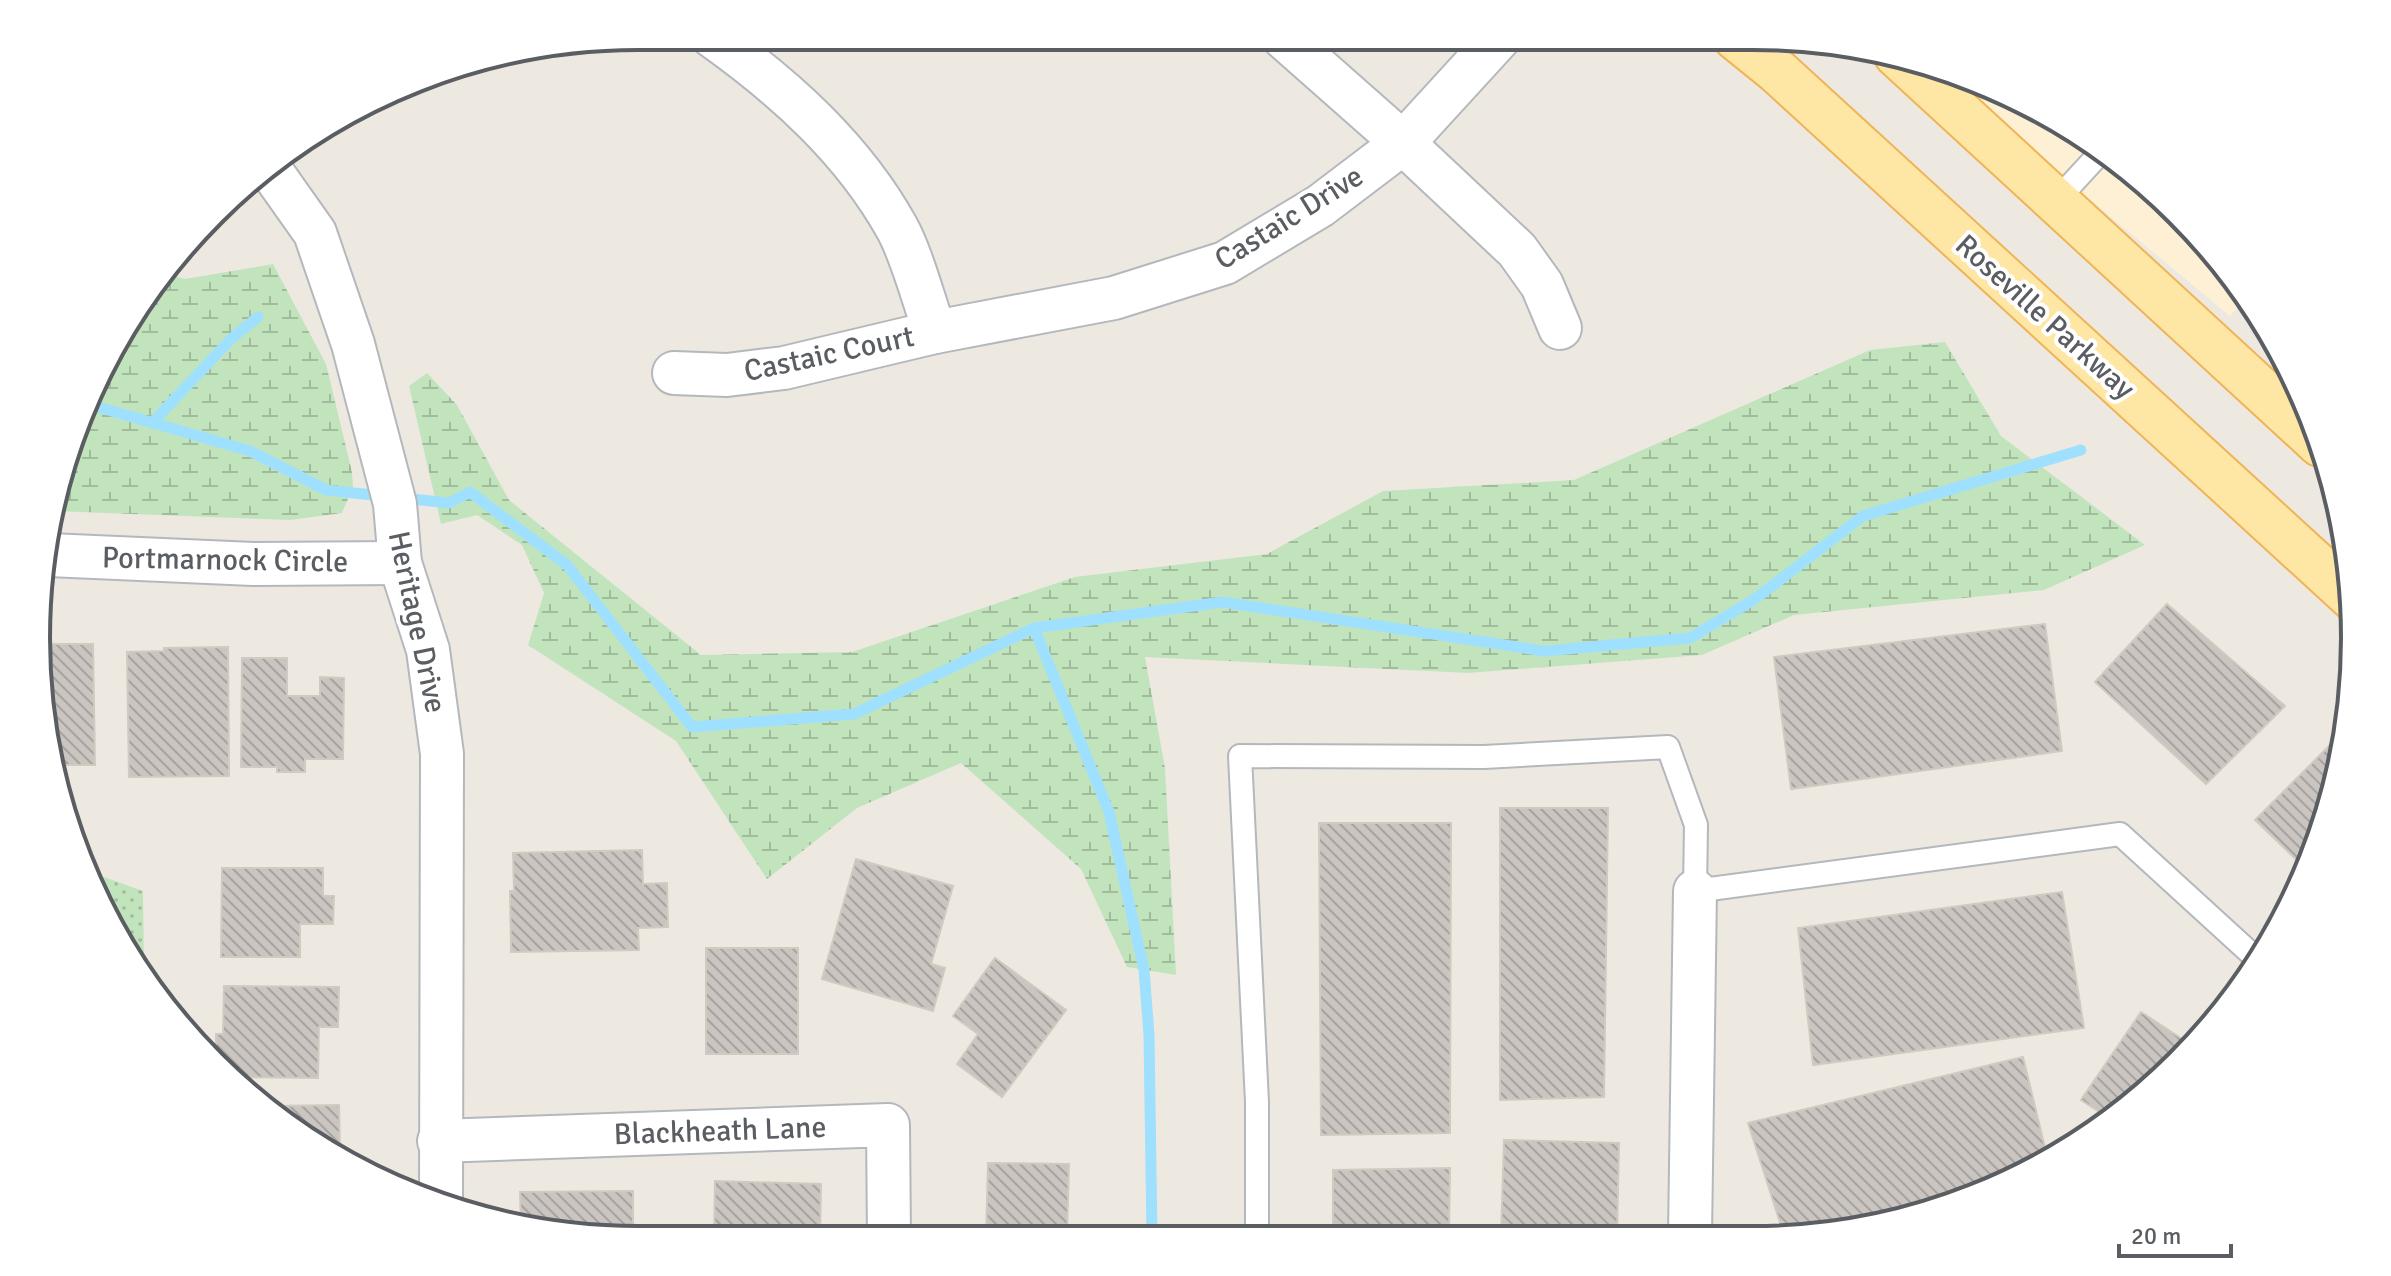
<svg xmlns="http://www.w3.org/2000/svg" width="2391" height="1276" font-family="Signika,sans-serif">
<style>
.commercial{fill:#fdf0d5}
.grass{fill:url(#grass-dots)}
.wetland{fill:url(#wetland-marsh)}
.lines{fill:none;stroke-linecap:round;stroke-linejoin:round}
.stream{stroke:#9fe0fe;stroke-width:11}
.building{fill:url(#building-back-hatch);stroke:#d1cac0;stroke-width:2}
.lane-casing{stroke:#b4b8bc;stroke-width:26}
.street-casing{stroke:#b4b8bc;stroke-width:46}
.primary-casing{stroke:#f0b457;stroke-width:48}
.lane{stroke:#fff;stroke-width:22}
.street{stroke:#fff;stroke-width:42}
.primary{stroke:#fee6a4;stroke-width:44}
.labels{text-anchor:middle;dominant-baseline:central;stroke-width:8;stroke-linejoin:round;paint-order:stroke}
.street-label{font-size:30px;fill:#5a5e62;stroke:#fff}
.rim{fill:none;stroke:#5a5e62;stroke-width:4}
</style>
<defs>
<pattern id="grass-dots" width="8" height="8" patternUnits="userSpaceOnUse" patternTransform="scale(2)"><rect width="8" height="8" fill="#c2e4bd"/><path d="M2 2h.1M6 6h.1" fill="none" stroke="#a1bc9d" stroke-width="1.8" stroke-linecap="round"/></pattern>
<pattern id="wetland-marsh" width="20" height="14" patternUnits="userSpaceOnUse" patternTransform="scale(2)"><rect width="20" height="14" fill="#c2e4bd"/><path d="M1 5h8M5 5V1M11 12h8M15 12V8" fill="none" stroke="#a1bc9d"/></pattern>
<pattern id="building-back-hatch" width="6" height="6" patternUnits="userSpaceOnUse" patternTransform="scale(2)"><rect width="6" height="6" fill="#cac5c0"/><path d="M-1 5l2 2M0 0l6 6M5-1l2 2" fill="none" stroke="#a7a39f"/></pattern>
</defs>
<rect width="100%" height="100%" fill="#ede9e1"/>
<polygon class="commercial" points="1927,64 2054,116 2150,185 2230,271 2247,298 2230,316"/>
<polygon class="grass" points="82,869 143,891 144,968"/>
<g class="wetland">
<polygon points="273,264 326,364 352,472 353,487 342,513 290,520 54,511 56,483 137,304 166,274 185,279"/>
<polygon points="1945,342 2001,436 2145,545 2044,590 1794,615 1702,655 1468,673 1145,657 1165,768 1176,975 1127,967 1081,869 961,763 857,808 767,879 676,741 528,645 544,593 522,545 477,515 441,524 409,386 427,373 457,405 509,500 701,655 852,652 1075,577 1267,554 1383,491 1574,480 1870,350"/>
</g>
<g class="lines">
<g class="stream">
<polyline points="91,405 250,451 326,490 382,496"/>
<polyline points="152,423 231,339 258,317"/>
<polyline points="403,498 449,503 470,492 567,565 692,727 854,714 1034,628 1222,602 1544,651 1690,638 1755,599 1863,516 2081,450"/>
<polyline points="1034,628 1109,812 1144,970 1149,1035 1152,1237"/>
</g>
</g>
<g class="building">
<polygon points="2167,604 2285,706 2206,784 2095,682"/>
<polygon points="2045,624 2062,751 1791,789 1774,657"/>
<polygon points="41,644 93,644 95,765 62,765 62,749 54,749 38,682 41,682"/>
<polygon points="228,647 229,776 129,777 127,652 164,651 164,648"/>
<polygon points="242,658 287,658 287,696 320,696 320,677 344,678 343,759 305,759 305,772 277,772 277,767 241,767"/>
<polygon points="2331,744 2341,753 2323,831 2306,869 2255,820"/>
<polygon points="1500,808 1608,808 1604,1097 1500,1100"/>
<polygon points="1319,823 1451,823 1450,1133 1321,1135"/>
<polygon points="642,850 643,884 667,883 668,927 638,928 639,950 511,952 510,891 514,891 513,853"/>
<polygon points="856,859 953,886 931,964 945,968 933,1011 822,979"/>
<polygon points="222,868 323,868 323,896 334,896 333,924 300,924 300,957 221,957"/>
<polygon points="2062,892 2084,1028 1813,1065 1798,928"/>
<rect x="706" y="948" width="92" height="106"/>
<polygon points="995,958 1066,1010 1002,1097 957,1064 978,1034 953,1016"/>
<polygon points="224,986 339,987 338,1027 319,1027 318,1078 237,1077 216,1060 216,1034 223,1034"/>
<polygon points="2141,1012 2193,1046 2110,1119 2081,1100"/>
<polygon points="2023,1057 2048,1160 1994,1189 1815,1235 1784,1235 1748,1123"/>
<polygon points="339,1105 340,1149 325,1150 272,1106"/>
<polygon points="1504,1140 1619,1143 1617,1236 1501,1236"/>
<polygon points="988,1163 1069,1164 1067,1237 986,1238"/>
<polygon points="1450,1168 1449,1236 1333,1236 1333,1170"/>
<polygon points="715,1181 821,1184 820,1238 714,1238"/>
<polygon points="633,1191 633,1239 599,1239 521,1226 520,1192"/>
</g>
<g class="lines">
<defs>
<g id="lane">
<polyline points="2055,202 2102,151"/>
<polyline points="1257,1237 1257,1102 1240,756 1484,757 1668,747 1696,825 1695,891 2120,834 2259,961"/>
</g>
<g id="street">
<path d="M712 36C785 88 853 149 897 228 912 255 924 302 935 332"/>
<polyline points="1283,37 1403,143 1517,250 1542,285 1560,328"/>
<polyline points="267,165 315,233 353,344 395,504 400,563 428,650 442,754 441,1202"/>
<polyline points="674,373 727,375 784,368 935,332 1114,298 1225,263 1320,206 1403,143 1500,37"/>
<polyline points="49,555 253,564 400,563"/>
<polyline points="439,1141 888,1125 889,1238"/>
<polyline points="1690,1235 1695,891"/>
</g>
<g id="primary">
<polyline points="1735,37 1777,71 2354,599"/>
<polyline points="1896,54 2320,444"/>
</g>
</defs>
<use href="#lane" class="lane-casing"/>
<use href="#street" class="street-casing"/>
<use href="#primary" class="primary-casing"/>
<use href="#lane" class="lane"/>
<use href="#street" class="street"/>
<use href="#primary" class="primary"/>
</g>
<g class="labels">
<g class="street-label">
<text transform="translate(1289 218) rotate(-32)">Castaic Drive</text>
<text transform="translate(2045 317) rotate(42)">Roseville Parkway</text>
<text transform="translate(829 354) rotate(-12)">Castaic Court</text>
<text transform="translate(225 560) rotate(1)">Portmarnock Circle</text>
<text transform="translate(417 622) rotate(78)">Heritage Drive</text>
<text transform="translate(720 1131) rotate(-2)">Blackheath Lane</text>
</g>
</g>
<path d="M0 0H2391V1276H0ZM638 50H1753A588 588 0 0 1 2341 638V638A588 588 0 0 1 1753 1226H638A588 588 0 0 1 50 638V638A588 588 0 0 1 638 50Z" fill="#fff" fill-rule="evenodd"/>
<path class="rim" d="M638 50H1753A588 588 0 0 1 2341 638V638A588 588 0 0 1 1753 1226H638A588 588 0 0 1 50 638V638A588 588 0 0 1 638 50Z"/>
<path d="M2119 1244v12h112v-12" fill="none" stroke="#5a5e62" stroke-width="4"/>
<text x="2131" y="1244" font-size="24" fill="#5a5e62" stroke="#ffffff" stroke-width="6" paint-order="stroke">20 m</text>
</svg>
